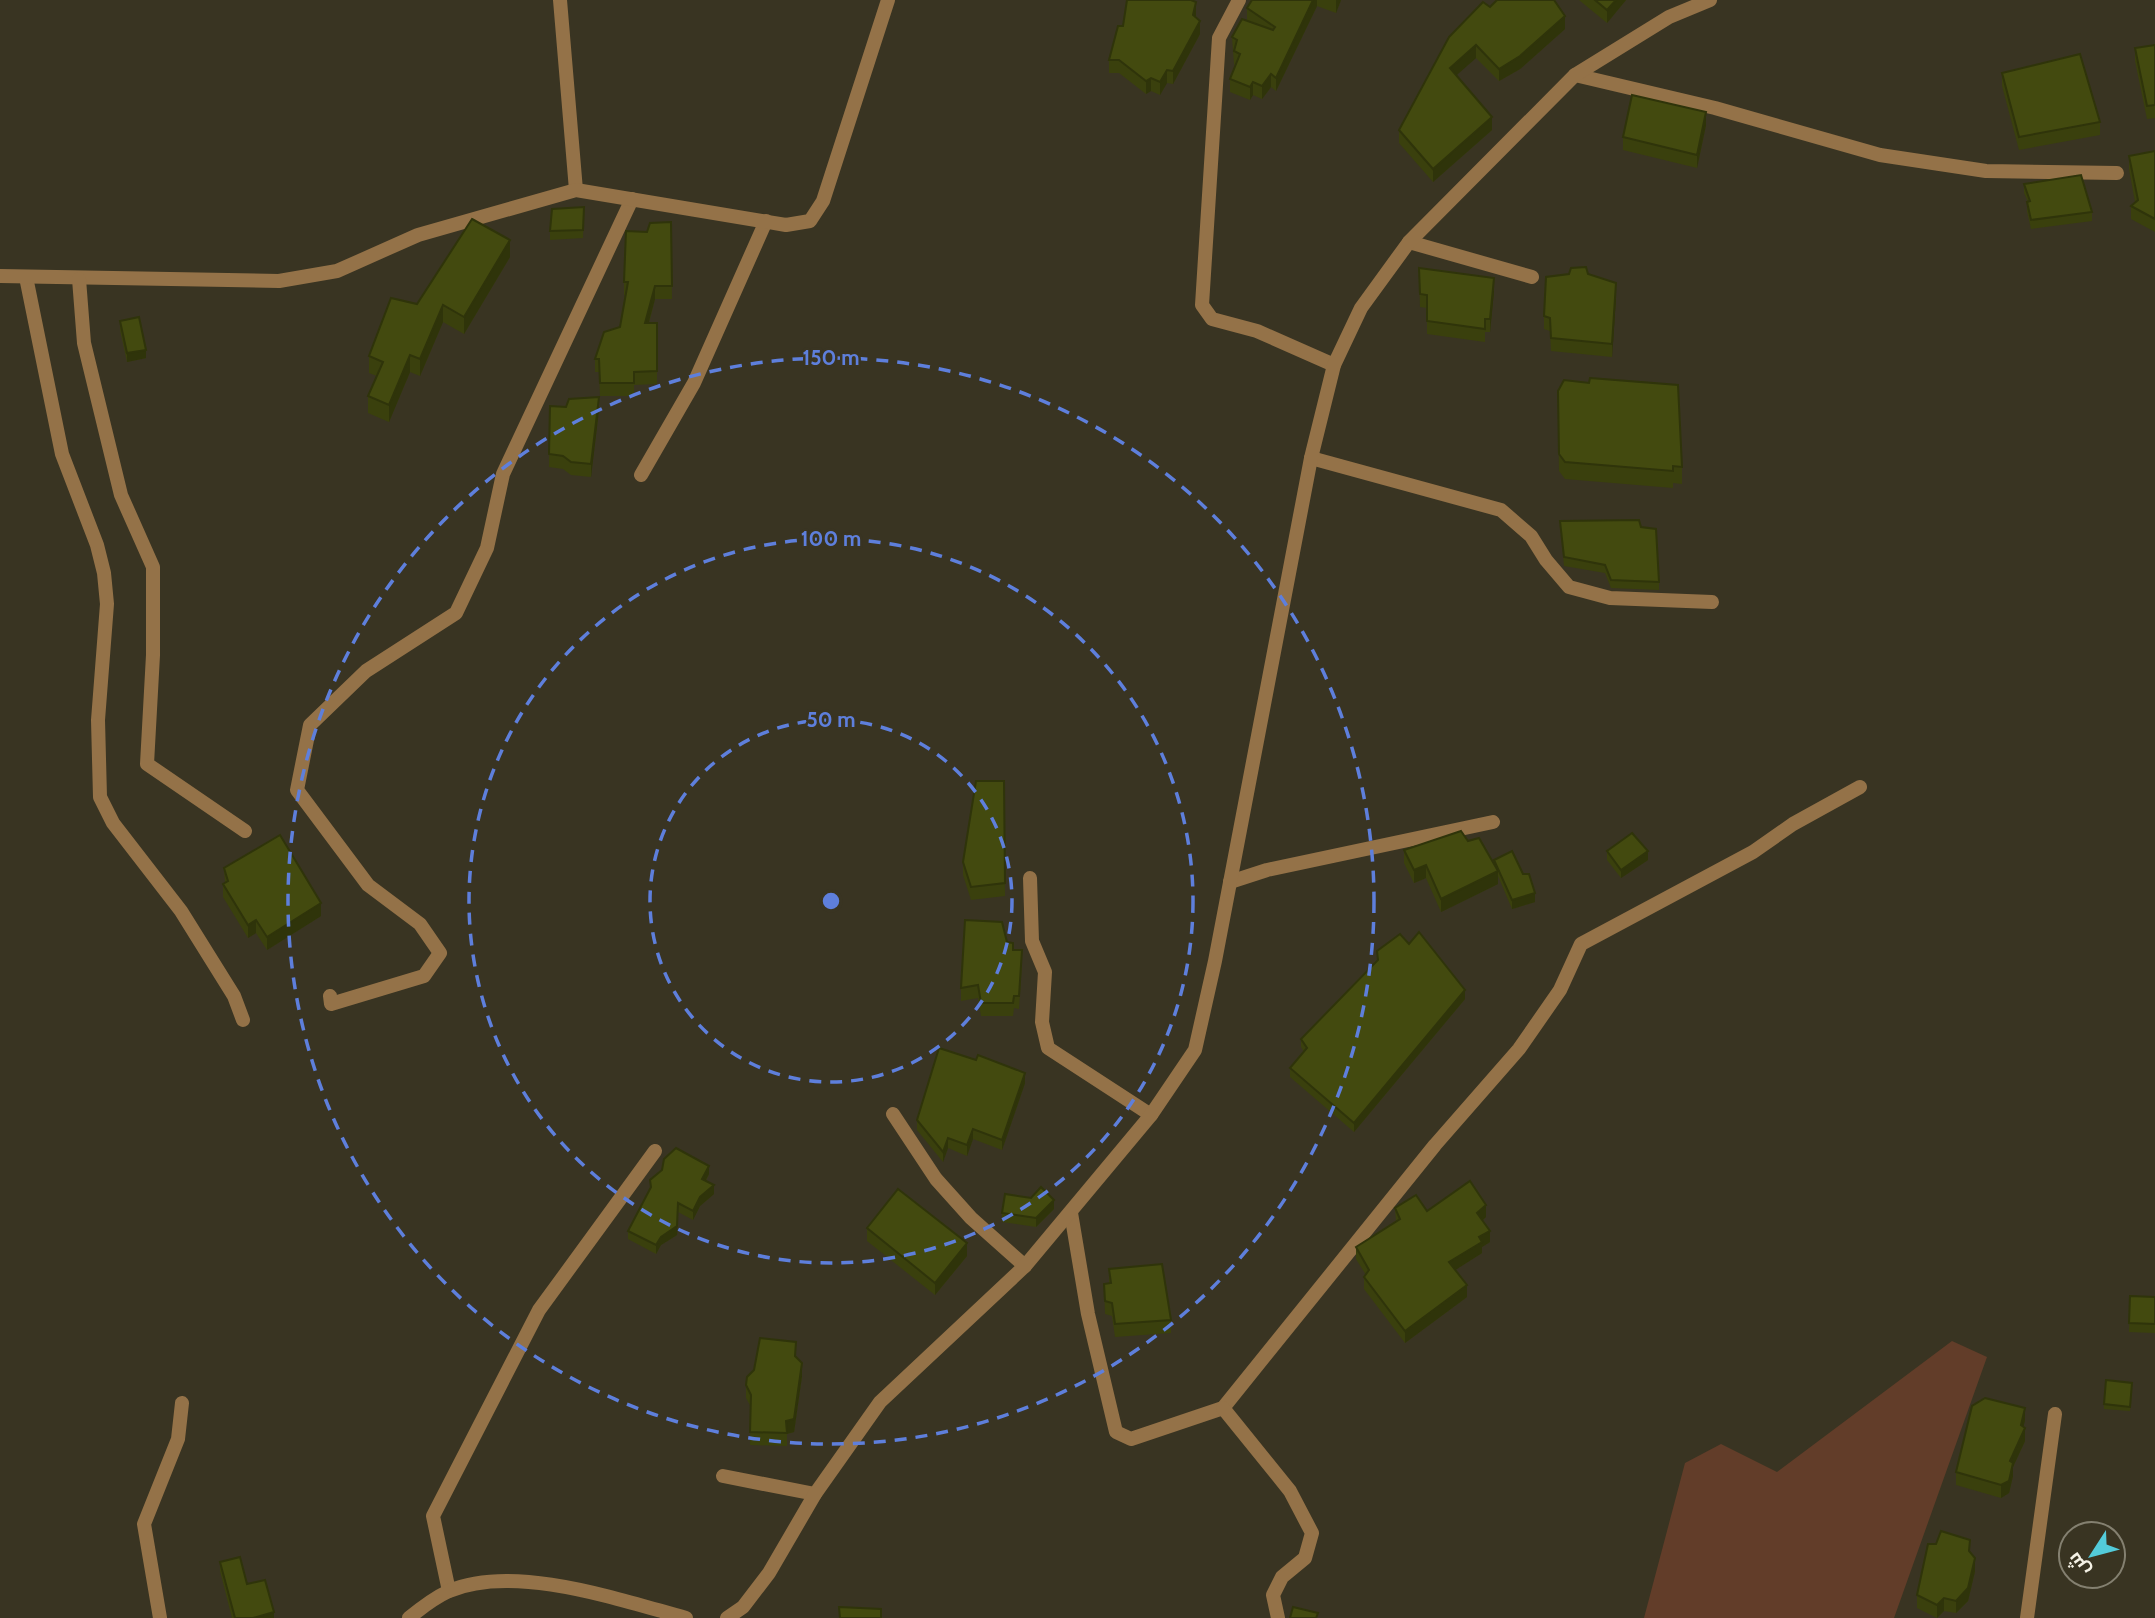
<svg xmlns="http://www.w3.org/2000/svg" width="2155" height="1618" font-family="Cabin,Cairo,sans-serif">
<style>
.green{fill:#623d29}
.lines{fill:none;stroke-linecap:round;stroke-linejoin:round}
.lane{stroke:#947248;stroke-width:14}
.street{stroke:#947248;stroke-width:14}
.wall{fill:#3a400d}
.shaded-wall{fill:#2f340a}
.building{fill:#434a0f;stroke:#2f340a;stroke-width:2}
.ring{fill:none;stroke:#5e7fdc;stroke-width:3.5;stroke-dasharray:12 9}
.centre{fill:#5e7fdc;stroke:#393422;stroke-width:3.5}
.ring-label{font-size:21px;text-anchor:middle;font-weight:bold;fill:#5e7fdc;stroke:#393422;stroke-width:5;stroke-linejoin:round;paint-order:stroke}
</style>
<rect width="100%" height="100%" fill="#393422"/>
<polygon class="green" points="1952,1341 1987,1357 1894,1618 1644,1618 1685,1463 1721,1444 1777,1472"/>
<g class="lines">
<g class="lane">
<polyline points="26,277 62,454 97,545 104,573 107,604 98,720 100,797 113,823 181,911 234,996 243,1020"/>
<polyline points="641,475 694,383 766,221"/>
<polyline points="330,996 331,1004 424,976 440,953 420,924 368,885 297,790 310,725 366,671 456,613 487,548 503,474 632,199"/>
</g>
<g class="street">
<polyline points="560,0 576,190"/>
<polyline points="1239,0 1219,38 1202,305 1212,319 1257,331 1334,365"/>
<polyline points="1575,75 1715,108 1880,155 1986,171 2117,173"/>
<polyline points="1409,242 1532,277"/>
<polyline points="0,276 279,281 337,271 418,235 576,190 786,225 810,221 823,201 888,0"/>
<polyline points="79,279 84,343 121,495 153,567 153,655 147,764 245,831"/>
<polyline points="1311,458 1501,510 1531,536 1546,560 1569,587 1610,598 1712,602"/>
<polyline points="1030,878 1032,941 1045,972 1042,1022 1048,1048 1151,1115"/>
<polyline points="1230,882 1267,870 1493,822"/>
<polyline points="893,1114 936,1179 971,1218 1025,1266"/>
<polyline points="1071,1213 1088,1314 1116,1432 1131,1439 1223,1408 1435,1145 1519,1049 1560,990 1581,944 1753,852 1793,824 1860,787"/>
<polyline points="1223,1408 1290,1491 1312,1533 1305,1558 1282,1577 1273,1595 1278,1618"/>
<polyline points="723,1476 815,1494"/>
<polyline points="449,1591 433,1516 539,1310 655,1151"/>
<polyline points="160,1618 144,1524 178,1439 182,1403"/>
<path d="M409 1618C421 1608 434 1598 449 1591 514 1563 620 1600 686 1618"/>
<polyline points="727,1618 743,1607 769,1573 815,1494 880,1402 1025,1266 1151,1115 1195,1050 1215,961 1311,458 1334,365 1361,308 1409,242 1575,75 1669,17 1710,0"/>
<polyline points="2027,1618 2055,1414"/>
</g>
</g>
<g class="wall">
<polygon points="1252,0 1341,0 1336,13 1317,6 1276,91 1271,87 1262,99 1253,95 1250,100 1230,92 1230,79 1235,65 1234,64 1232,37 1247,21 1247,8"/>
<polygon points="1579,0 1626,0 1607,23"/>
<polygon points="1490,7 1565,29 1520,69 1499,81 1476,58 1456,75 1492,130 1433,182 1399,143 1399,130"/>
<polygon points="1196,15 1196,17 1200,34 1173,84 1167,83 1160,95 1151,91 1146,94 1119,73 1109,73 1109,60"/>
<polygon points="2155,45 2155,118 2147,119 2135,61 2135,48"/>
<polygon points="2002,73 2100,122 2100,135 2019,150 2002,86"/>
<polygon points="1706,125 1697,168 1623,150 1623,137"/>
<polygon points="2155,151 2155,232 2131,219 2131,206 2135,202 2129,169 2129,156"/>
<polygon points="2024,184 2092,212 2092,221 2031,229 2027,211 2028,202 2024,193"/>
<polygon points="584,207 583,238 550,240 550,231"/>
<polygon points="671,222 672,299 655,299 649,323 657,323 657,384 634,385 634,396 600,396 599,372 595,372 595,359 620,327 625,295 624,295 624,282 647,232"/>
<polygon points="510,257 464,334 443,322 420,376 410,372 389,422 368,413 368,396 377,376 369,373 369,356 417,304"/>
<polygon points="1419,268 1494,291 1490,332 1485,332 1485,342 1427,334 1427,308 1420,307"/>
<polygon points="1588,274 1616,296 1612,357 1551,351 1550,331 1544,329 1544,316"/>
<polygon points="120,321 146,358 127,362 120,330"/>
<polygon points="550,406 599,410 591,477 571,475 563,469 549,467"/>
<polygon points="1558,408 1682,467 1682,484 1673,483 1673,488 1565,479 1559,471"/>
<polygon points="1560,521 1641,527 1659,582 1659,590 1611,588 1605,573 1564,566"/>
<polygon points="1004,781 1005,896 971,900 963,875 963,862"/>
<polygon points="1468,841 1494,865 1494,860 1535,902 1512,909 1498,876 1498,884 1441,912 1426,878 1414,883 1404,863 1404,850"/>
<polygon points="1607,851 1648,860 1621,878 1607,860"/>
<polygon points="224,868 321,916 267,950 256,933 248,938 223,897 223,884 225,883"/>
<polygon points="1007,942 1013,950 1022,963 1019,1009 1014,1008 1013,1016 981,1016 978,998 961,1001 961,988"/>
<polygon points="1377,951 1465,999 1354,1132 1290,1077 1290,1068 1304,1052 1301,1047 1301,1039 1377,961"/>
<polygon points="1025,1083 1002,1150 973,1139 967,1156 948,1148 943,1162 917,1130 917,1120"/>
<polygon points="709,1174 706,1181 714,1194 700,1206 693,1220 678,1212 677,1235 661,1245 656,1254 628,1239 628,1231 650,1188"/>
<polygon points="1395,1208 1486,1217 1483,1220 1490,1242 1482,1247 1482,1253 1455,1270 1467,1297 1405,1343 1364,1289 1364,1277 1366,1275 1356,1259 1356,1247 1396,1221"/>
<polygon points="1054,1209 1036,1227 1002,1222 1002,1213"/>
<polygon points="867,1228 967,1256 935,1295 867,1241"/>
<polygon points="1109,1269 1171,1320 1171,1333 1115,1337 1112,1316 1105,1314 1104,1284 1109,1283"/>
<polygon points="2130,1296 2155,1297 2155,1333 2129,1332"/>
<polygon points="796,1357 802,1376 794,1432 787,1434 787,1446 750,1445 751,1407 746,1398 746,1385"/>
<polygon points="2132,1383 2130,1411 2104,1409 2104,1404"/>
<polygon points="2025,1420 2023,1427 2025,1441 2013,1467 2013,1476 2009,1493 2001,1498 1956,1485 1956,1472"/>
<polygon points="1970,1552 1975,1571 1968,1601 1956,1613 1944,1611 1937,1618 1917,1608 1917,1595"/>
<polygon points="220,1562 247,1584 274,1618 232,1618 220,1571"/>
</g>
<g class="shaded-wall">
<polygon points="1313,0 1317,0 1317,6 1276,91 1276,78"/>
<polygon points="1336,0 1341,0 1336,13"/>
<polygon points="1616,0 1626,0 1607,23 1607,10"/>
<polygon points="1196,2 1196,15 1193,28 1193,15"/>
<polygon points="1565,16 1565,29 1520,69 1499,81 1499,69"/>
<polygon points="1200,21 1200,34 1173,84 1173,71"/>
<polygon points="1476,45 1476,58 1450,81 1450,68"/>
<polygon points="1167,70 1167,83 1160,95 1160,82"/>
<polygon points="1271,74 1271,87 1262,99 1262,86"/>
<polygon points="1151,78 1151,91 1146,94 1146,81"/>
<polygon points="1253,82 1253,95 1250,100 1250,87"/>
<polygon points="1706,112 1706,125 1697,168 1697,155"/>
<polygon points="1492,117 1492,130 1433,182 1433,169"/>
<polygon points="510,240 510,257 464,334 464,317"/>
<polygon points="1494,278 1494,291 1490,332 1490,319"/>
<polygon points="1616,283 1616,296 1612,357 1612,344"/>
<polygon points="655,286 655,299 645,336 645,323"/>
<polygon points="443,305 443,322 420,376 420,359"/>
<polygon points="146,350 146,358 127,362 127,353"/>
<polygon points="410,355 410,372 389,422 389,405"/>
<polygon points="599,397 599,410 591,477 591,464"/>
<polygon points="1648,851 1648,860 1621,878 1621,870"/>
<polygon points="1426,865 1426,878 1414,883 1414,870"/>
<polygon points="1498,871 1498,884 1441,912 1441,899"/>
<polygon points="1535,893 1535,902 1512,909 1512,900"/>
<polygon points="321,903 321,916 267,950 267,937"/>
<polygon points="256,920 256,933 248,938 248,925"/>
<polygon points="1465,990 1465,999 1354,1132 1354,1123"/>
<polygon points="1025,1073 1025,1083 1002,1150 1002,1140"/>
<polygon points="973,1129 973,1139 967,1156 967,1145"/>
<polygon points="948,1138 948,1148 943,1162 943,1152"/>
<polygon points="709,1166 709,1174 702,1187 702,1179"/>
<polygon points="714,1185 714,1194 700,1206 693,1220 693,1211 700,1197"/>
<polygon points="1054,1200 1054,1209 1036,1227 1036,1218"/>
<polygon points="678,1203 677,1235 661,1245 656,1254 656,1245"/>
<polygon points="1486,1205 1486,1217 1477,1225 1477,1213"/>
<polygon points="1490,1231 1490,1242 1482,1247 1482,1253 1449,1274 1449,1262 1479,1237"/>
<polygon points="967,1243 967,1256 935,1295 935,1283"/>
<polygon points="1467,1285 1467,1297 1405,1343 1405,1331"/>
<polygon points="802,1363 802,1376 794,1432 786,1434 786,1421"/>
<polygon points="2025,1408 2025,1420 2022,1434 2025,1428 2025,1441 2013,1467 2013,1476 2009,1493 2001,1498 2001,1485 2010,1461"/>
<polygon points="1975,1558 1975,1571 1968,1601 1956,1613 1956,1601"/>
<polygon points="1944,1598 1944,1611 1937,1618 1937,1605"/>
<polygon points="274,1612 274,1618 253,1618"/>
</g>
<g class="building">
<polygon points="1127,0 1191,0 1196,2 1193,15 1200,21 1173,71 1167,70 1160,82 1151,78 1146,81 1119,60 1109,60 1118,26 1123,26"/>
<polygon points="1252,0 1313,0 1276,78 1271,74 1262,86 1253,82 1250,87 1230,79 1240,54 1234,51 1237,40 1232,37 1242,19 1273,30 1275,27 1247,8"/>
<polygon points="1497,0 1554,0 1565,16 1520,56 1499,69 1476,45 1450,68 1492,117 1433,169 1399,130 1449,37 1483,2 1490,7"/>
<polygon points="1595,0 1616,0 1607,10"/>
<polygon points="2155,45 2155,105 2147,106 2135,48"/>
<polygon points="2080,54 2100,122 2019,137 2002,73"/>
<polygon points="1632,95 1706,112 1697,155 1623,137"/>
<polygon points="2155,151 2155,219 2131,206 2138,200 2129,156"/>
<polygon points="2081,175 2092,212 2031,220 2027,202 2030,201 2024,184"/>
<polygon points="584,207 583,230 550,231 552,209"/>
<polygon points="472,219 510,240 464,317 443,305 420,359 410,355 389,405 368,396 383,362 369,356 391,298 417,304"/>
<polygon points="671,222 672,286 655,286 645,323 657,323 657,371 634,372 634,383 600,383 599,359 595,359 604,332 620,327 628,282 624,282 626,231 647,232 650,223"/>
<polygon points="1586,267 1588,274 1616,283 1612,344 1551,338 1550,318 1544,316 1546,277 1569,274 1571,268"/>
<polygon points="1419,268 1494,278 1490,319 1485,319 1485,329 1427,321 1427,295 1420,294"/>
<polygon points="139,317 146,350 127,353 120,321"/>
<polygon points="1590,378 1678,385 1682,467 1673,466 1673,471 1565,462 1559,454 1558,391 1564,380 1589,383"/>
<polygon points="599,397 591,464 571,462 563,456 549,454 550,406 566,407 569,399"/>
<polygon points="1639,520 1641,527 1656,529 1659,582 1611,580 1605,565 1564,557 1560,521"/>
<polygon points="976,781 1004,781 1005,883 971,887 963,862"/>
<polygon points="1461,831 1468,841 1479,838 1498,871 1441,899 1426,865 1414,870 1404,850"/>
<polygon points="1632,833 1648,851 1621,870 1607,851"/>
<polygon points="280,835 321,903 267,937 256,920 248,925 223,884 228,881 224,868"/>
<polygon points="1512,851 1523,874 1529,874 1535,893 1512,900 1494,860"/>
<polygon points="965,920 1002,922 1007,942 1013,943 1013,950 1022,950 1019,996 1014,996 1013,1003 981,1003 978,985 961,988"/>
<polygon points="1419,932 1465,990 1354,1123 1290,1068 1307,1048 1301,1039 1378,960 1377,951 1400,934 1409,944"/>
<polygon points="939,1048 976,1060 978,1055 1025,1073 1002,1140 973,1129 967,1145 948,1138 943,1152 917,1120"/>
<polygon points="676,1148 709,1166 702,1179 714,1185 700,1197 693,1211 678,1203 677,1226 661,1237 656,1245 628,1231 651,1187 650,1180 662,1170 664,1159"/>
<polygon points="1470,1181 1486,1205 1477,1213 1490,1231 1479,1237 1482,1242 1449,1262 1467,1285 1405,1331 1364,1277 1369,1270 1356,1247 1400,1219 1395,1208 1416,1195 1427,1211"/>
<polygon points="1041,1187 1054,1200 1036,1218 1002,1213 1005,1194 1031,1198"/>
<polygon points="898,1189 967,1243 935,1283 867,1228"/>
<polygon points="1162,1264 1171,1320 1115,1324 1112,1303 1105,1301 1104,1284 1111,1283 1109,1269"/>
<polygon points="2130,1296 2155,1297 2155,1324 2129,1323"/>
<polygon points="760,1338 796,1342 795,1356 802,1363 794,1419 786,1421 787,1433 750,1432 751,1395 746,1385 747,1377 754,1370"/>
<polygon points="2106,1380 2132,1383 2130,1407 2104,1404"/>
<polygon points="1985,1398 2025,1408 2021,1425 2025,1428 2010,1461 2013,1463 2009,1481 2001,1485 1956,1472 1972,1406"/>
<polygon points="1941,1531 1970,1540 1969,1551 1975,1558 1968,1588 1956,1601 1944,1598 1937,1605 1917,1595 1928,1544 1936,1544"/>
<polygon points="240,1557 247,1584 265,1580 274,1612 253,1618 235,1618 220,1562"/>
<polygon points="839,1607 881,1609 881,1618 840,1618"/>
<polygon points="1293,1607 1318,1613 1316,1618 1290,1618"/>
</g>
<g class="ring">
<circle cx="831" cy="901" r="181"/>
<circle cx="831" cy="901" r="362"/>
<circle cx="831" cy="901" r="543"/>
</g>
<circle cx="831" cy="901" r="10" class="centre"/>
<g class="ring-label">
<text x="831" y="365">150 m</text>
<text x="831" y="546">100 m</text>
<text x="831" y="727">50 m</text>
</g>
<g transform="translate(2092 1555) rotate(234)"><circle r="33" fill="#393422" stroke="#848070" stroke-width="2"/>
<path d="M0-5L12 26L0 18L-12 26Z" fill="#53cbda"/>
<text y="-10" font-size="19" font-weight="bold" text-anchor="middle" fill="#f5f2e6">ش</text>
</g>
</svg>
